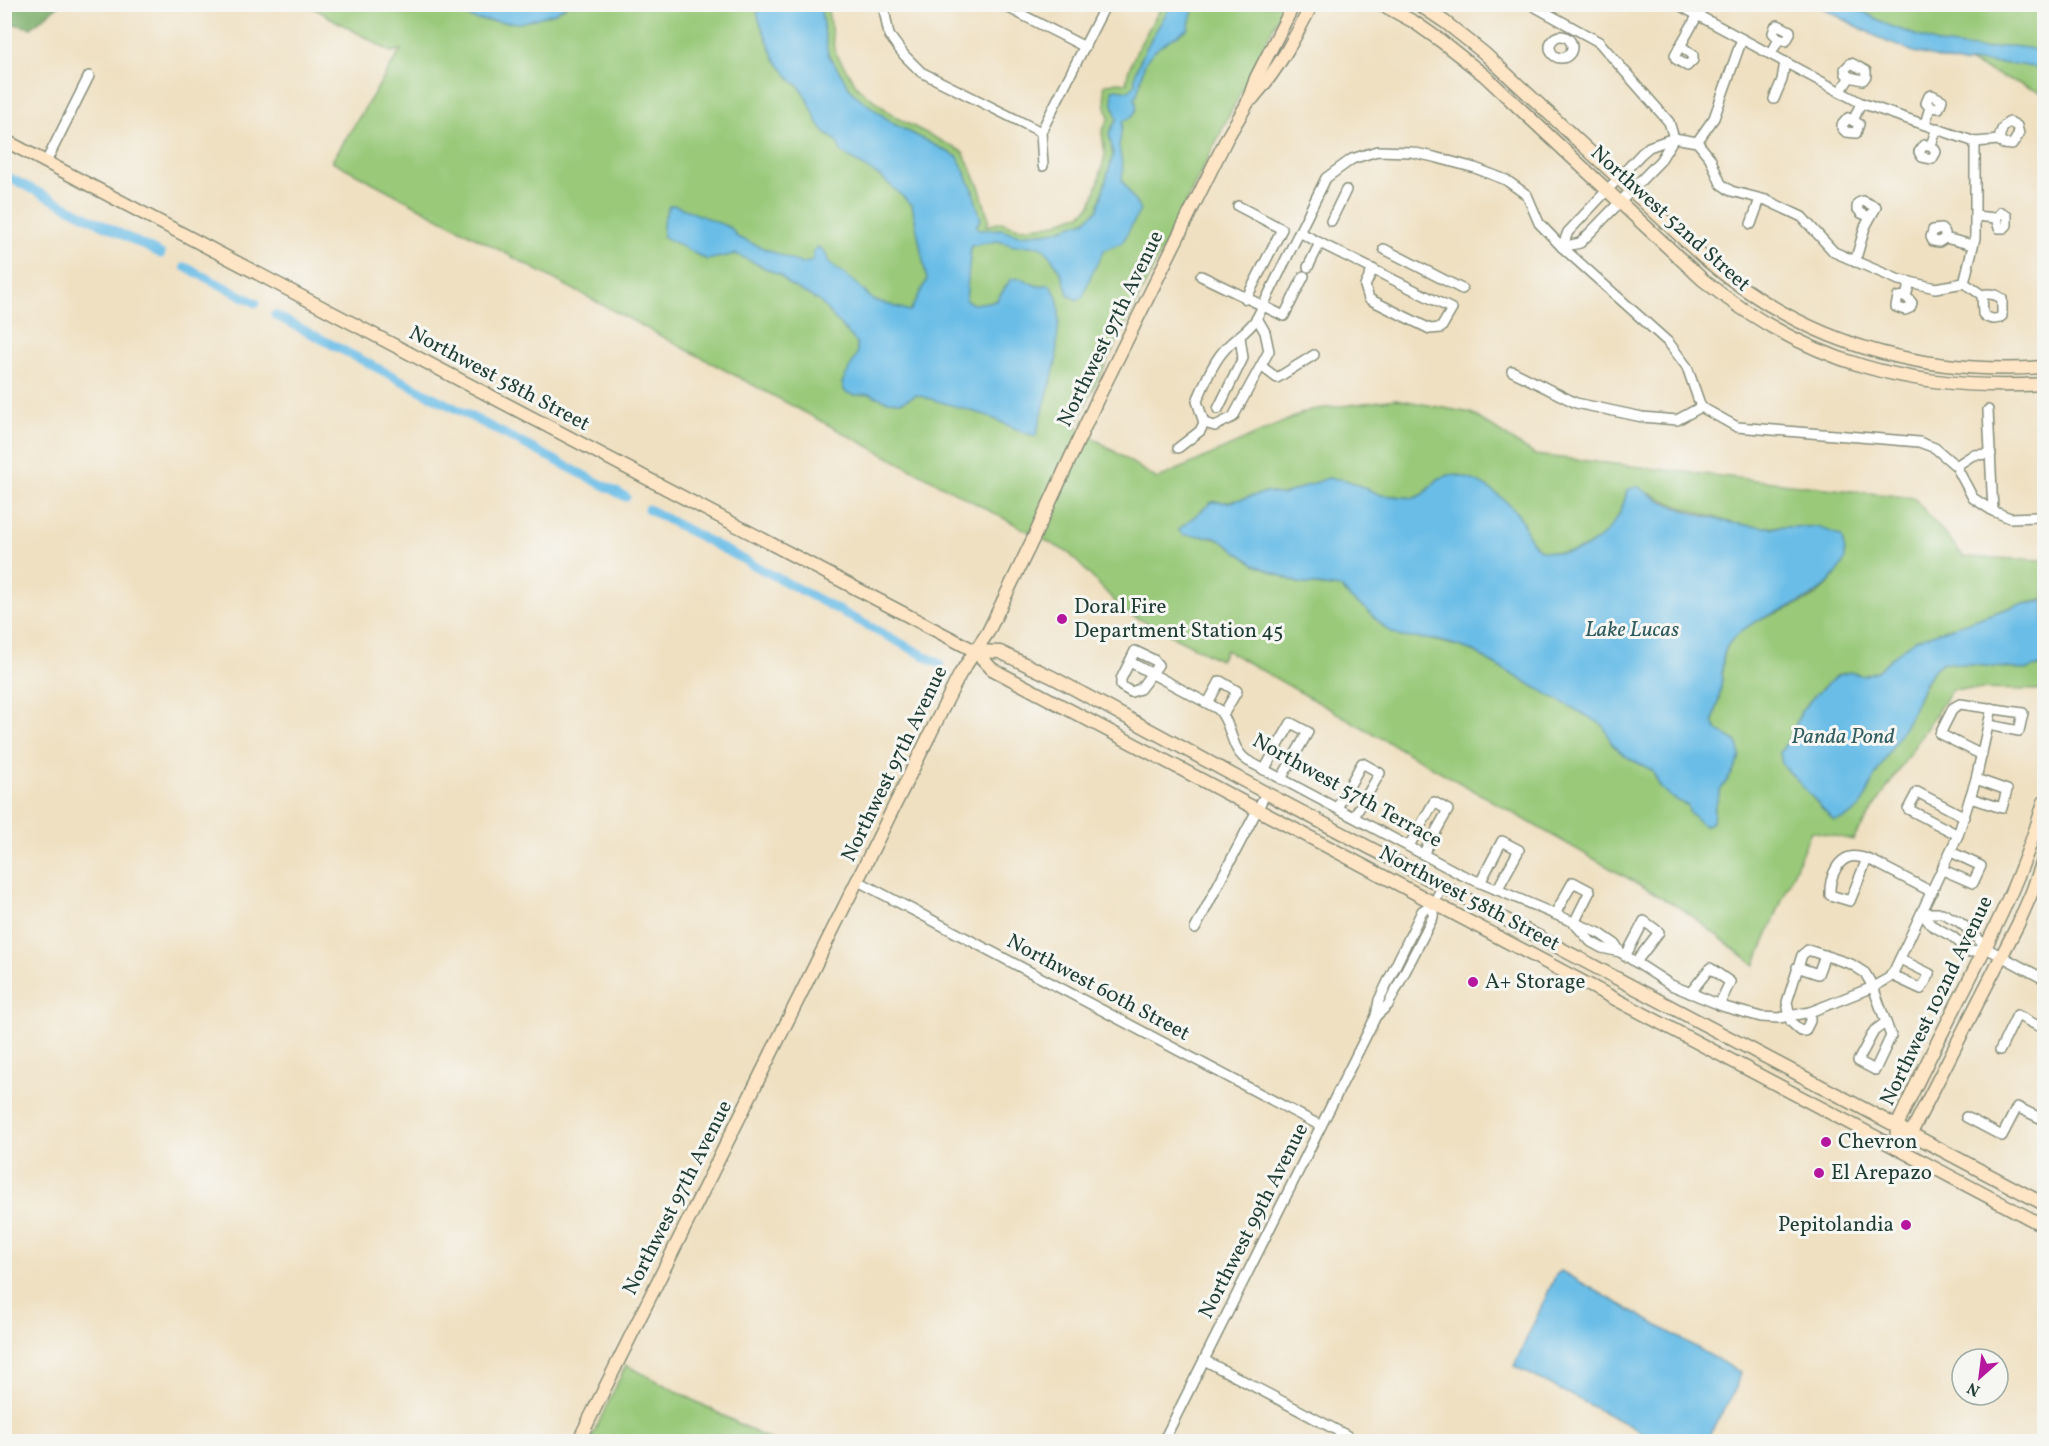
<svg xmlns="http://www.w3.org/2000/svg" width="2049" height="1446" font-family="Vollkorn,serif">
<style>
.green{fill:#99c979;stroke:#5c8356;stroke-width:1.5;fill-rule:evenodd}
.forest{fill:#7aad69;stroke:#4c754e;stroke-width:1.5}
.water{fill:#6bbde7;stroke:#457d8e;stroke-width:1.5}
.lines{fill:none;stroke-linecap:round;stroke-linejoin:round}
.canal{stroke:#6bbde7;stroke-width:9}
.street-casing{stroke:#878e7a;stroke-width:12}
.secondary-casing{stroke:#878e7a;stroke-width:15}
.street{stroke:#fff;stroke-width:9}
.secondary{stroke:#fde5c5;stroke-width:12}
.poi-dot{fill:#b5179e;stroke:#f6f6f2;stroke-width:2}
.labels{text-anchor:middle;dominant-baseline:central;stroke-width:6;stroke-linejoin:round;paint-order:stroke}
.street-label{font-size:21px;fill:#1f3d34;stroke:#f6f6f2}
.poi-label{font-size:21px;fill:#1f3d34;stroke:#f6f6f2;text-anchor:start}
.water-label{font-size:22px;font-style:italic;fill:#325d61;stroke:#f6f6f2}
</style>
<rect width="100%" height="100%" fill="#f6f6f2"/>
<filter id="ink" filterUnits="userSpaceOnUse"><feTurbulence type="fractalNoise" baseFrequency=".0167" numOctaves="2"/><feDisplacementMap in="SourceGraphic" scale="12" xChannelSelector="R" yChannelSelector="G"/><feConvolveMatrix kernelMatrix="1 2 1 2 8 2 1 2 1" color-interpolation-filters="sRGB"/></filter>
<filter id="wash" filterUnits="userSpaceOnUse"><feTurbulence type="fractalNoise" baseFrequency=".008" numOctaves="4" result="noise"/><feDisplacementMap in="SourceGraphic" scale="24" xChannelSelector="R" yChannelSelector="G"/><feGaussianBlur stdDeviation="1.35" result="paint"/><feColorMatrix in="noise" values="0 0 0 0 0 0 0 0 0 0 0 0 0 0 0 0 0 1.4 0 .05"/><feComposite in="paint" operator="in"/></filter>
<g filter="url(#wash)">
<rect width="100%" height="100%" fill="#efe0c1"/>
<g class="green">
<path d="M308 5H827L835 52 858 88 897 118 963 152 979 186 989 220 986 226 1002 222 1019 228 1051 225 1081 214 1091 205 1098 184 1105 155 1102 132 1109 118 1106 106 1104 85 1117 82 1127 83C1124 68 1154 19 1163 5H1284L1075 426 1157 479 1310 410 1396 399 1471 413 1535 455 1914 498 1964 557 2044 560V600L2017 605 1987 615 1896 654 1877 671 1863 676 1850 672 1838 675 1816 694 1802 710 1789 740 1780 752 1782 764 1834 821 1866 797 1872 781 1909 718 1930 674 1935 667 1943 662 2008 668 2041 667 2044 665V690L1952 689 1853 840 1811 831 1755 965 1684 910 1226 650 1220 660 1125 612 1069 553 332 161 401 50 391 52ZM1459 475C1481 484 1505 496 1519 516 1526 526 1527 544 1541 550 1544 552 1551 551 1555 552 1592 557 1621 524 1627 490L1652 494 1675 505 1735 524 1764 527H1816L1841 536 1845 559C1838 571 1831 583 1820 592 1794 613 1746 615 1728 645 1721 657 1723 673 1721 686 1720 698 1716 710 1713 722L1717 730 1737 742 1733 772 1721 789 1714 809 1713 822 1705 826 1689 812V806C1674 800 1657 785 1652 770L1630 759 1618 750 1612 744 1604 725 1490 662 1476 652 1462 647 1386 629 1366 609 1351 599 1342 588 1298 583 1256 565 1220 540 1178 530 1212 502H1230L1267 492 1282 495 1309 485 1346 480 1381 495 1415 498 1424 494 1430 487Z"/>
<polygon points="1832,5 2044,5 2044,94"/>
<polygon points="626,1365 772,1441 590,1441"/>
</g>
<polygon class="forest" points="5,4 59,4 59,5 31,28 5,22"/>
<g class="water">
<polygon points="438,5 567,4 567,5 555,13 520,23 477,20"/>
<path d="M756 5H820L828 54 853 93 894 124 958 157 972 188 981 219 976 226 979 230 1001 229 1019 235 1052 232 1085 221 1098 209 1113 155 1109 133 1117 119 1113 105 1112 90 1117 89 1129 91 1135 84C1131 67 1162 22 1171 5H1194L1188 29C1174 38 1149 49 1144 66 1141 78 1140 87 1135 99 1139 110 1134 118 1123 121L1119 146 1123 170 1122 180 1140 210 1122 243 1104 250 1091 275 1083 297 1077 300 1068 295C1064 276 1055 260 1041 246H1014L998 241 971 246 966 300 973 304 996 301 1011 279C1014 279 1019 278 1022 279 1034 283 1034 289 1049 284 1068 304 1054 335 1057 359L1036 436 1022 432 988 416 917 395 901 402 887 401 870 394 854 395 845 392 842 383 857 354V343L819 301 788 284 780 275 736 254 707 260 664 237C661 225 664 218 669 206L675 205 731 228 737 237 802 264 813 260V251L818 247 825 252 829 263 856 283 873 300 910 311 927 280 912 205 882 178 842 153 836 140 825 133 817 121 809 102 799 86 791 80 775 59 759 20Z"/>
<polygon points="1817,5 1851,5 1888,25 1940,44 1981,49 2011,46 2028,48 2044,53 2044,69 2015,64 1974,62 1963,64 1914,52 1885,41"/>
<path d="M1449 475C1474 474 1504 496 1519 516 1526 526 1527 543 1541 550 1544 552 1550 551 1554 552 1592 557 1621 524 1627 490L1638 486C1665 509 1728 525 1764 527 1781 528 1798 526 1815 527 1824 528 1833 533 1841 536 1843 543 1846 551 1845 558 1844 564 1839 570 1836 574 1810 611 1758 608 1730 642 1720 654 1723 672 1721 687 1719 699 1716 711 1713 722L1717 730 1737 742 1740 757 1733 772 1721 789 1714 809 1713 822 1704 826 1689 812 1688 806 1669 796 1660 787 1652 770 1630 759 1618 750 1612 744 1603 725 1490 662 1476 652 1452 644 1436 640 1401 637 1386 629 1366 609 1351 599 1342 588 1298 583 1256 565 1220 540 1213 537 1184 535 1178 530 1212 502H1230L1267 492 1282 495 1328 478 1346 480 1381 495 1415 498 1424 494 1438 479Z"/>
<path d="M2044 601V665L2027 670 1943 662C1926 673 1920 694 1912 712 1901 735 1885 757 1873 780 1868 789 1866 801 1858 809 1852 816 1843 819 1834 821L1782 764 1780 752 1789 740 1802 710 1816 694 1838 675 1850 672 1863 676 1877 671 1896 654 1915 640 2018 605Z"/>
<polygon points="1561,1271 1740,1372 1736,1388 1706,1441 1659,1441 1514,1366 1556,1275"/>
</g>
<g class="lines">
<g class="canal">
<polyline points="4,175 161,254"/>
<polyline points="185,267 256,303"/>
<polyline points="275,315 626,497"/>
<polyline points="648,509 940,664"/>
</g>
</g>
</g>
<g filter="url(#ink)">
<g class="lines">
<defs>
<g id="street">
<polyline points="883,4 889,35 904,55 921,72 1041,132"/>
<polyline points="1001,4 1085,47"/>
<path d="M1530 4 1599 42 1669 122 1674 138 1697 142 1710 158 1721 184 1731 191 1766 200 1802 217 1834 252 1899 280 1910 282 1935 288 1964 283 1982 295C1989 293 1996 294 2002 299V316C1996 321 1987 319 1983 314L1982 295"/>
<path d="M1677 4 1861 103 1975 142 1999 140C2000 133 2002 125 2010 122L2017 126 2019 134 2012 145 2003 144 1999 140"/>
<circle cx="1561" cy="47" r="11"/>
<polyline points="1681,46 1693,55 1693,60 1687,66 1676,59 1675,55 1704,4"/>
<polyline points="1771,54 1779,39 1773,33 1775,27 1778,25 1790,31 1790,34 1786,41 1779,39"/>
<polyline points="1840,92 1850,77 1846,74 1845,69 1851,63 1866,71 1866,76 1863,80 1850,77"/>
<polyline points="1774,99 1782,80 1785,62"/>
<polyline points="1853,121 1859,124 1856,133 1846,132 1842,128 1842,125 1848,118 1853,121 1861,103"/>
<polyline points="1925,124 1930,107 1926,103 1929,96 1932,95 1942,100 1939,108 1930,107"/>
<polyline points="1697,142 1714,118 1742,39"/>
<polyline points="1931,145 1935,150 1936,152 1932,159 1922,157 1919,152 1924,145 1931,145 1937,128"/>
<polyline points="46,162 89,76"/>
<polyline points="1043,166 1041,132 1106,4"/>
<polyline points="1238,206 1282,229 1246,299"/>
<polyline points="1975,216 1996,218 1999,228 2004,228 2007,225 2007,216 2001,212 1996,218"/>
<polyline points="1331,221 1346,190"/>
<polyline points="1751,224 1760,199"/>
<polyline points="1299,232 1320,243"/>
<polyline points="1945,238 1939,242 1933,241 1931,237 1933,230 1941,229 1945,233 1945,238 1973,245"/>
<polyline points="1562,247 1580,243 1660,161 1674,138"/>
<polyline points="1562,247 1568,232 1641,154 1649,147 1674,138"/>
<polyline points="1384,249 1462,289"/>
<polyline points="1855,262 1865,227 1876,207 1863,201 1858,203 1857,208 1861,213 1870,217"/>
<polyline points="1308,267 1320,243 1452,309 1441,328 1430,329 1369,299 1365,286 1373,269"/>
<polyline points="1201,276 1284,316 1304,276"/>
<polyline points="1964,283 1975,238 1975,142"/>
<polyline points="1906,296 1898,297 1896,307 1905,310 1910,308 1912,303 1906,296 1910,282"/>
<polyline points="1261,366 1277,378 1314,355"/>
<polyline points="1512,371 1576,403 1642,417 1677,420 1701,407"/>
<polyline points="1218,409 1243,358 1240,337"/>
<polyline points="1988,410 1993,511"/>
<path d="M1204 423 1197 401C1205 383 1213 361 1227 347 1238 335 1246 334 1257 318L1326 178 1352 159 1377 151 1411 152 1434 157 1475 168 1506 180 1527 195 1539 223 1562 247 1669 343 1687 367 1701 407 1737 427 1919 442 1935 448 1956 466 1973 498 1993 511 2010 518 2037 517"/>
<polyline points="1178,448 1200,431 1204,423 1215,426 1233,417 1269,351 1265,332 1257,318"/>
<polyline points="1956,466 1973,455 1991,454"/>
<polygon points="1135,651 1154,660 1158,665 1140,689 1131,692 1121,686 1121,679"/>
<path d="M1130 662 1218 709C1233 724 1229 749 1248 761L1460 874 1599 933 1615 944 1620 952"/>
<polyline points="1208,703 1220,681 1237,691 1223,715"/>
<polyline points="1982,755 1940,734 1953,708 1960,704 2023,713 2019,731 1989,725"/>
<polyline points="1264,770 1291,723 1308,732 1281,779"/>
<polyline points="1970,798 2002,808 2007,790 1976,779"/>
<polyline points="1337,808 1362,763 1380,773 1354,817"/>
<polyline points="1958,835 1908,809 1917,792 1965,817"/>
<polyline points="1409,846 1434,802 1448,810 1423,854"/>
<path d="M1867 859 1850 901 1830 895C1829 878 1838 853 1859 857 1866 858 1875 862 1882 866L1932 892"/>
<polyline points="1943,870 1973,883 1981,866 1951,852"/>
<polyline points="858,881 1321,1126"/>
<polyline points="1480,883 1502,841 1519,850 1497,890"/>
<polyline points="1922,913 1942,913 1958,921 1974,934 1986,948 2044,979"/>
<polyline points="1922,913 1931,925 1953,937 1970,952 1986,948"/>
<polyline points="1555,914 1573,882 1590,891 1574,923"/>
<polyline points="1574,923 1591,942 1602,948 1620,952 1671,985 1725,1007 1761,1017 1779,1018 1810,1012 1873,987 1889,978 1894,971 1958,835 1976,779 1992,708"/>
<polyline points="1195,929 1266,793"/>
<polyline points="1626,955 1644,921 1659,932 1636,962"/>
<polyline points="1797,967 1818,974 1825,955"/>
<polyline points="1891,975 1921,989 1930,974 1900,959"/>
<polyline points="1690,993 1710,968 1730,982 1719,1005"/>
<polyline points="1810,1012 1810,1021 1805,1031 1801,1031 1791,1022 1787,1002 1802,955 1808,950 1851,964 1865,973 1873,987 1891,1036 1875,1070 1858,1061 1874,1031 1885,1023"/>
<polyline points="1376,1016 1388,1005 1433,917 1434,903 1443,885"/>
<polyline points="2000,1050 2017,1015 2044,1029"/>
<polyline points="1966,1117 2002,1136 2017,1107 2044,1120"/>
<polyline points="1204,1360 1359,1442"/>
<polyline points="1163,1442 1376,1016 1379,1000 1422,911 1434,903"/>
</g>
<g id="secondary">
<path d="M1381 4 1414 22 1441 41 1484 75 1703 280C1807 363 1913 392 2044 384"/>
<path d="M1418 4 1445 22 1484 53 1704 258C1803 342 1916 376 2044 367"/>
<path d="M1252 99C1277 71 1295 38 1312 4"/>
<polyline points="4,140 975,651 992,669 2044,1226"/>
<polyline points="975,651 1000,652 1054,678 1266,793 2044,1204"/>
<polyline points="1906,1138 1911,1133 2018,924 2032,892 2044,858"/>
<path d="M1896 1148 1897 1126C1945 1017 2011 917 2044 802"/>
<polyline points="578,1442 949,696 960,674 988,632 1034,537 1097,400 1227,138 1247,104 1256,78 1294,4"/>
</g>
</defs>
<use href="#street" class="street-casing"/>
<use href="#secondary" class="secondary-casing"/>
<use href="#street" class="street"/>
<use href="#secondary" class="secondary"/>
</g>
</g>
<g class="poi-dot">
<circle cx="1062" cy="619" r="6"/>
<circle cx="1473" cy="982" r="6"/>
<circle cx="1826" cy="1142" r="6"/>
<circle cx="1819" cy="1173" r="6"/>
<circle cx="1906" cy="1225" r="6"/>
</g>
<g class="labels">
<g class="street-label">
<text transform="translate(1670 219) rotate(42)">Northwest 52nd Street</text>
<text transform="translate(1111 329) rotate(-64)">Northwest 97th Avenue</text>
<text transform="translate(499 379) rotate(28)">Northwest 58th Street</text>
<text transform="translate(895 764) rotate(-64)">Northwest 97th Avenue</text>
<text transform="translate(1347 791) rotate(29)">Northwest 57th Terrace</text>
<text transform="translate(1469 899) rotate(28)">Northwest 58th Street</text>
<text transform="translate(1098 988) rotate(28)">Northwest 60th Street</text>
<text transform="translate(1937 1001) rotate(-64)">Northwest 102nd Avenue</text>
<text transform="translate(678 1198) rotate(-63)">Northwest 97th Avenue</text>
<text transform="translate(1254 1221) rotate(-63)">Northwest 99th Avenue</text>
</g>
<g class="poi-label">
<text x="1074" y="607">Doral Fire<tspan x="1074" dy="24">Department Station 45</tspan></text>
<text x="1485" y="982">A+ Storage</text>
<text x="1838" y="1142">Chevron</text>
<text x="1831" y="1173">El Arepazo</text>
<text x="1894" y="1225" text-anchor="end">Pepitolandia</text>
</g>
<g class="water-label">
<text x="1632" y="630">Lake Lucas</text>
<text x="1843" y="737">Panda Pond</text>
</g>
</g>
<rect width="2049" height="1446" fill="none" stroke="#f6f6f2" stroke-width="24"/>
<g transform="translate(1980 1377) rotate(208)"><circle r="28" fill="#f6f6f2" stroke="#a0aca6" stroke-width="1.5"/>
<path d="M0-4.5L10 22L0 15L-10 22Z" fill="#b5179e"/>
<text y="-9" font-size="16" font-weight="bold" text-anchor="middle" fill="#1f3d34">N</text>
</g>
</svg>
